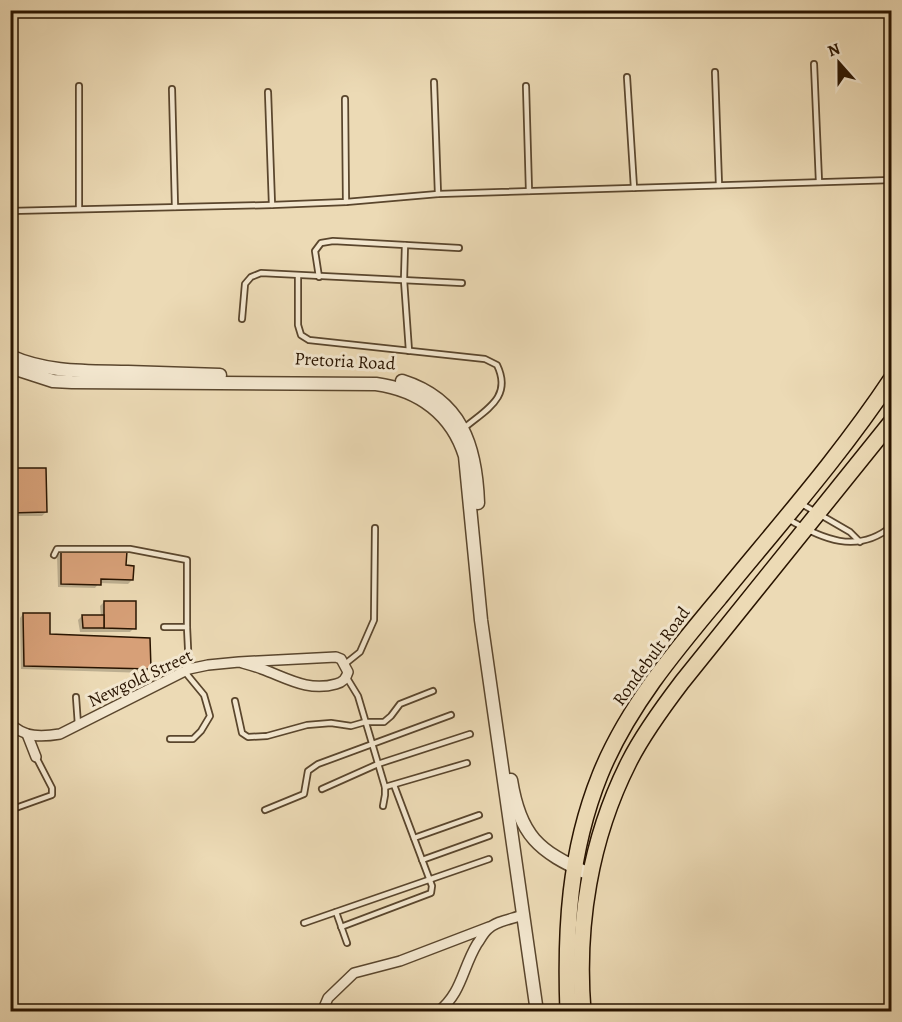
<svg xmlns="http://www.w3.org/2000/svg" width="902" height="1022" font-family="Alegreya,serif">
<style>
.shadow{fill:#0003}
.building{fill:#d7a078;stroke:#291400;stroke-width:1.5}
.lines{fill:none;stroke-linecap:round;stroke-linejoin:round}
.service-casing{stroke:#5a462d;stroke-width:8}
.minor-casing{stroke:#5a462d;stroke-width:12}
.tertiary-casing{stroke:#5a462d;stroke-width:15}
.primary-casing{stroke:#291400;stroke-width:18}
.service{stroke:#f3e7cf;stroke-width:4.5}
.minor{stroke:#f3e7cf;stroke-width:9}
.tertiary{stroke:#f3e7cf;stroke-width:12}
.primary{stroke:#ecdab5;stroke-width:15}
.labels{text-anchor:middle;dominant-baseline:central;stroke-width:6;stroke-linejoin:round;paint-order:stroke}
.street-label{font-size:18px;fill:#291400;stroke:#f3e7cf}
</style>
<rect width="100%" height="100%" fill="#ecdab5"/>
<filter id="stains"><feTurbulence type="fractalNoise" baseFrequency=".00333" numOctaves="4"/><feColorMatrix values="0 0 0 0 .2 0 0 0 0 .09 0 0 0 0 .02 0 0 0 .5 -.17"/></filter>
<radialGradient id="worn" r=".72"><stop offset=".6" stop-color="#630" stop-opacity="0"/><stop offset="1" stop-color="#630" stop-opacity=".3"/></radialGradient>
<g class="shadow">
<polygon points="10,469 46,512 42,516 10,516"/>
<polygon points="61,552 125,567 132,580 128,584 99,583 95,588 58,587 57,556"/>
<polygon points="104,602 134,628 130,632 80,632 78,620 82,616 101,616 100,606"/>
<polygon points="23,614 48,635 149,669 146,673 21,669 20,618"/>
</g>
<g class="building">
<polygon points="10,468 46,468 47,512 10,513"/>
<polygon points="61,551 127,551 126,565 134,566 133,580 101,579 101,585 61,584"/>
<polygon points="104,601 136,601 136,629 104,628"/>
<polygon points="23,613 50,613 50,634 150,638 151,669 24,666"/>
<polygon points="82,615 104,615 104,628 83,628"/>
</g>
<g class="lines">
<defs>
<g id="service">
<polyline points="814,64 819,182"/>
<polyline points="715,72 719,185"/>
<polyline points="627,77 634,188"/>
<polyline points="434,82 438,194"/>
<polyline points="79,86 79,209"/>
<polyline points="526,86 529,191"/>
<polyline points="172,89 175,207"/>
<polyline points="268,92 272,205"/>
<polyline points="345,99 346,202"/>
<polyline points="10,211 272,205 346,202 438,194 892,180"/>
<polyline points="405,245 404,280 409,351"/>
<path d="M298 276V325L301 335 309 340 485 359 497 365C513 398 485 410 463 429"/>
<polyline points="319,277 315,251 321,243 333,241 459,248"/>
<polyline points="242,319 245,284 251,277 261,273 462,283"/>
<polyline points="800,503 850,532 860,542"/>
<path d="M788 519C822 539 857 555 892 526"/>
<polyline points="54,555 57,549 130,549 187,560 187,627"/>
<polyline points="164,627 187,627 189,669"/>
<polyline points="345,664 360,652 374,620 375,528"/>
<polyline points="347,678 358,696 385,787 385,795 383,806"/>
<polyline points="76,697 78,725"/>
<polyline points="235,701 242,733 248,737 267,736 307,725 331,723 351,726 365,722 384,722 391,716 400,704 433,691"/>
<polyline points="170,739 193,739 201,731 210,716 204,695 185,672"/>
<polyline points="385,787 467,763"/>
<polyline points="322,789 378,764 470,734"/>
<polyline points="10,810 52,795 52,788 36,757"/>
<polyline points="265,810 304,794 308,771 318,764 451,715"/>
<polyline points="414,838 479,815"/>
<polyline points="422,860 489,836"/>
<polyline points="336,912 347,943"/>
<polyline points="304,923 489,859"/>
<polyline points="341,927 431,893 432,886 394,785"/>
</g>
<g id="minor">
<path d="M10 723C24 738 42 737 60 734L189 669 208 665 239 662 336 657 341 659 348 672C346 679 343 682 336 684 308 692 287 678 262 669 254 666 246 664 239 662"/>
<polyline points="27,734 36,757"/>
<polyline points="322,1012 328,998 354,973 400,961 489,927"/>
<path d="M438 1012C462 993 462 969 477 944 481 939 483 933 488 929 496 921 512 919 523 915"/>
</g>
<g id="tertiary">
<path d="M10 356C48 373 87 371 128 372 158 373 189 374 220 375"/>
<path d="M10 367 53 381 72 382 376 384C419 390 452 414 465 456L481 620 537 1012"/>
<path d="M402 381C462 400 476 446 478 503"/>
<path d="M511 780C520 836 538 851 589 874"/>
</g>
<g id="primary">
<path d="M568 1012C565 930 569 852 600 775 627 708 675 651 721 596 779 525 841 455 892 378"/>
<path d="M583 1012C576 926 590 839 629 762 643 734 663 707 682 682L892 421"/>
</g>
</defs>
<use href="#service" class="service-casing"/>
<use href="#minor" class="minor-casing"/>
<use href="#tertiary" class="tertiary-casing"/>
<use href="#primary" class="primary-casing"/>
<use href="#service" class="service"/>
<use href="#minor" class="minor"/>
<use href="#tertiary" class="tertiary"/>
<use href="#primary" class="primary"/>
</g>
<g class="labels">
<g class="street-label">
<text transform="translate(345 361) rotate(3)">Pretoria Road</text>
<text transform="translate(651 656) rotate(-54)">Rondebult Road</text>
<text transform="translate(140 678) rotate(-25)">Newgold Street</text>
</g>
</g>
<rect width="902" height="1022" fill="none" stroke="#ecdab5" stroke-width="36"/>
<rect x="12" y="12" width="878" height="998" fill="none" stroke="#291400" stroke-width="3"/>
<rect x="18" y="18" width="866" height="986" fill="none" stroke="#291400" stroke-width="1.5"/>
<g transform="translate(839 63) rotate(339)" stroke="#f3e7cf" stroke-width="4.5" paint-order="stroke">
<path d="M0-4.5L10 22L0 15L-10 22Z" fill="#291400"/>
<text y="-9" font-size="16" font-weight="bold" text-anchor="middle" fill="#291400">N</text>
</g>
<rect width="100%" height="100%" filter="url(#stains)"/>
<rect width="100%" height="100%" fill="url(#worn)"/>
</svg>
